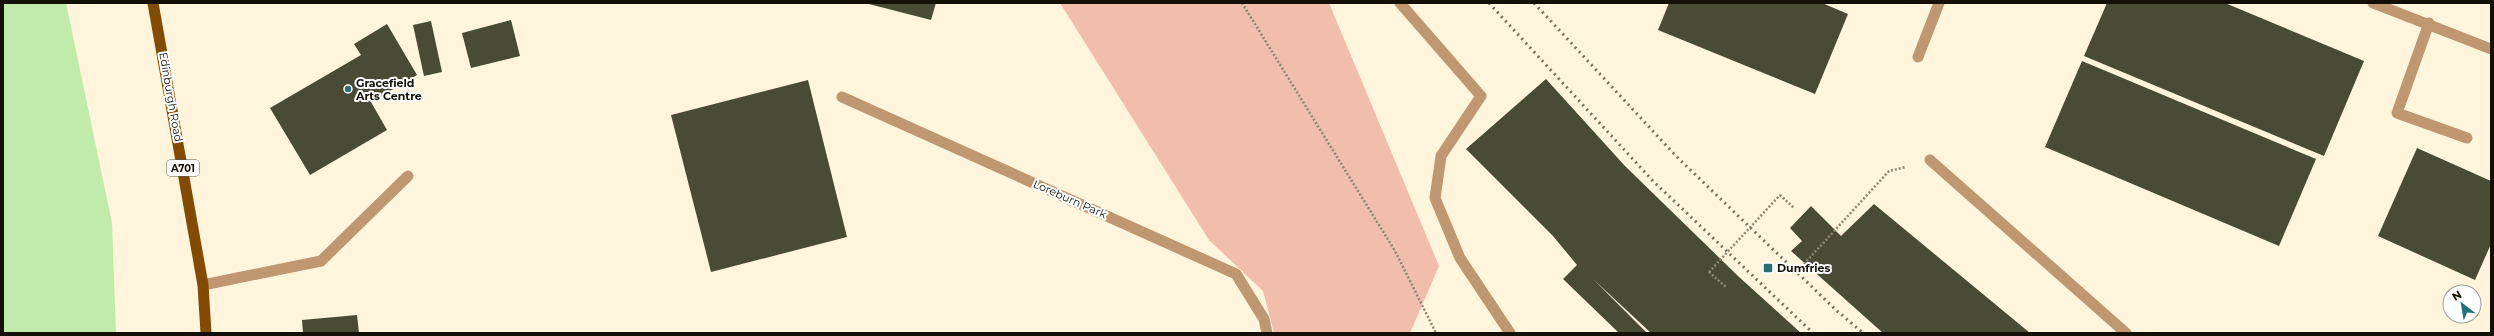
<svg xmlns="http://www.w3.org/2000/svg" width="2494" height="336" font-family="Montserrat,sans-serif">
<style>
.green{fill:#f1beab}
.water{fill:#c0ebaa}
.building{fill:#494b35}
.lines{fill:none;stroke-linecap:round;stroke-linejoin:round}
.path{stroke:#8d8675;stroke-width:2.5;stroke-dasharray:2 2;stroke-linecap:butt}
.service{stroke:#bf9771;stroke-width:11}
.minor{stroke:#bf9771;stroke-width:11}
.primary{stroke:#824b00;stroke-width:11}
.rail{stroke:#797263;stroke-width:3;stroke-dasharray:2 4;stroke-linecap:butt}
.path-bridge{stroke:#8d8675;stroke-width:2.5;stroke-dasharray:2 2;stroke-linecap:butt}
.poi-dot{fill:#267079;stroke:#fff;stroke-width:1.5}
.labels{text-anchor:middle;dominant-baseline:central;stroke-width:4;stroke-linejoin:round;paint-order:stroke}
.shield{fill:#fff;stroke:#5a5852;stroke-width:1}
.shield-label{font-size:10px;font-weight:bold;fill:#141008}
.poi-label{font-size:11px;font-weight:bold;fill:#141008;stroke:#fff;text-anchor:start}
.street-label{font-size:11px;fill:#141008;stroke:#fff}
</style>
<rect width="100%" height="100%" fill="#fff5dc"/>
<polygon class="green" points="1060,3 1329,3 1439,266 1410,333 1274,333 1263,291 1209,240"/>
<polygon class="water" points="3,3 66,3 112,223 116,333 3,333"/>
<g class="building">
<polygon points="865,3 936,3 931,20"/>
<polygon points="1669,3 1822,3 1848,14 1815,94 1658,30"/>
<polygon points="2107,3 2225,3 2364,61 2324,156 2084,56"/>
<polygon points="511,20 520,56 471,68 462,33"/>
<polygon points="431,21 442,72 424,76 413,25"/>
<polygon points="387,24 417,75 371,102 387,130 310,175 270,108 361,55 354,44"/>
<polygon points="2082,61 2316,159 2279,246 2045,147"/>
<polygon points="1546,79 1625,166 1738,276 1801,333 1651,333 1593,279 1647,333 1619,333 1563,279 1577,265 1553,236 1466,149"/>
<polygon points="808,80 847,237 711,272 671,115"/>
<polygon points="2417,148 2491,181 2491,244 2475,280 2378,236"/>
<polygon points="1874,204 2030,333 1883,333 1791,251 1802,241 1790,228 1811,206 1841,236"/>
<polygon points="357,315 359,333 303,333 302,320"/>
</g>
<g class="lines">
<g class="path">
<polyline points="1242,3 1395,251 1436,333"/>
<polyline points="1780,195 1794,208"/>
<polyline points="1804,264 1889,171 1906,167"/>
<polyline points="1709,272 1726,287"/>
</g>
<g class="service">
<polyline points="1400,3 1481,96 1441,156 1435,198 1460,258 1510,333"/>
<polyline points="2429,23 2397,113 2467,138"/>
<polyline points="1918,57 1939,3"/>
<polyline points="842,97 1236,274 1264,319 1267,333"/>
<polyline points="1930,160 2126,333"/>
<polyline points="203,285 321,261 408,176"/>
</g>
<polyline class="minor" points="2373,3 2491,49"/>
<polyline class="primary" points="153,3 203,285 206,333"/>
<g class="rail">
<polyline points="1489,3 1653,181 1813,333"/>
<polyline points="1534,3 1677,157 1836,310 1863,333"/>
</g>
<polyline class="path-bridge" points="1709,272 1780,195"/>
</g>
<g class="poi-dot">
<circle cx="348" cy="89" r="4"/>
<rect x="1763" y="263" width="10" height="10" rx="2"/>
</g>
<g class="labels">
<rect class="shield" x="167" y="160" width="32" height="16" rx="3"/>
<g class="shield-label">
<text x="183" y="168">A701</text>
</g>
<g class="poi-label">
<text x="356" y="83">Gracefield<tspan x="356" dy="13">Arts Centre</tspan></text>
<text x="1777" y="268">Dumfries</text>
</g>
<g class="street-label">
<text transform="translate(171 97) rotate(80)">Edinburgh Road</text>
<text transform="translate(1070 199) rotate(24)">Loreburn Park</text>
</g>
</g>
<rect width="2494" height="336" fill="none" stroke="#141008" stroke-width="8"/>
<g transform="translate(2462 304) rotate(329)"><circle r="19" fill="#ffffff" stroke="#a19f9c"/>
<path d="M0-3L7 15L0 10L-7 15Z" fill="#267079"/>
<text y="-6" font-size="11" font-weight="bold" text-anchor="middle" fill="#141008">N</text>
</g>
</svg>
